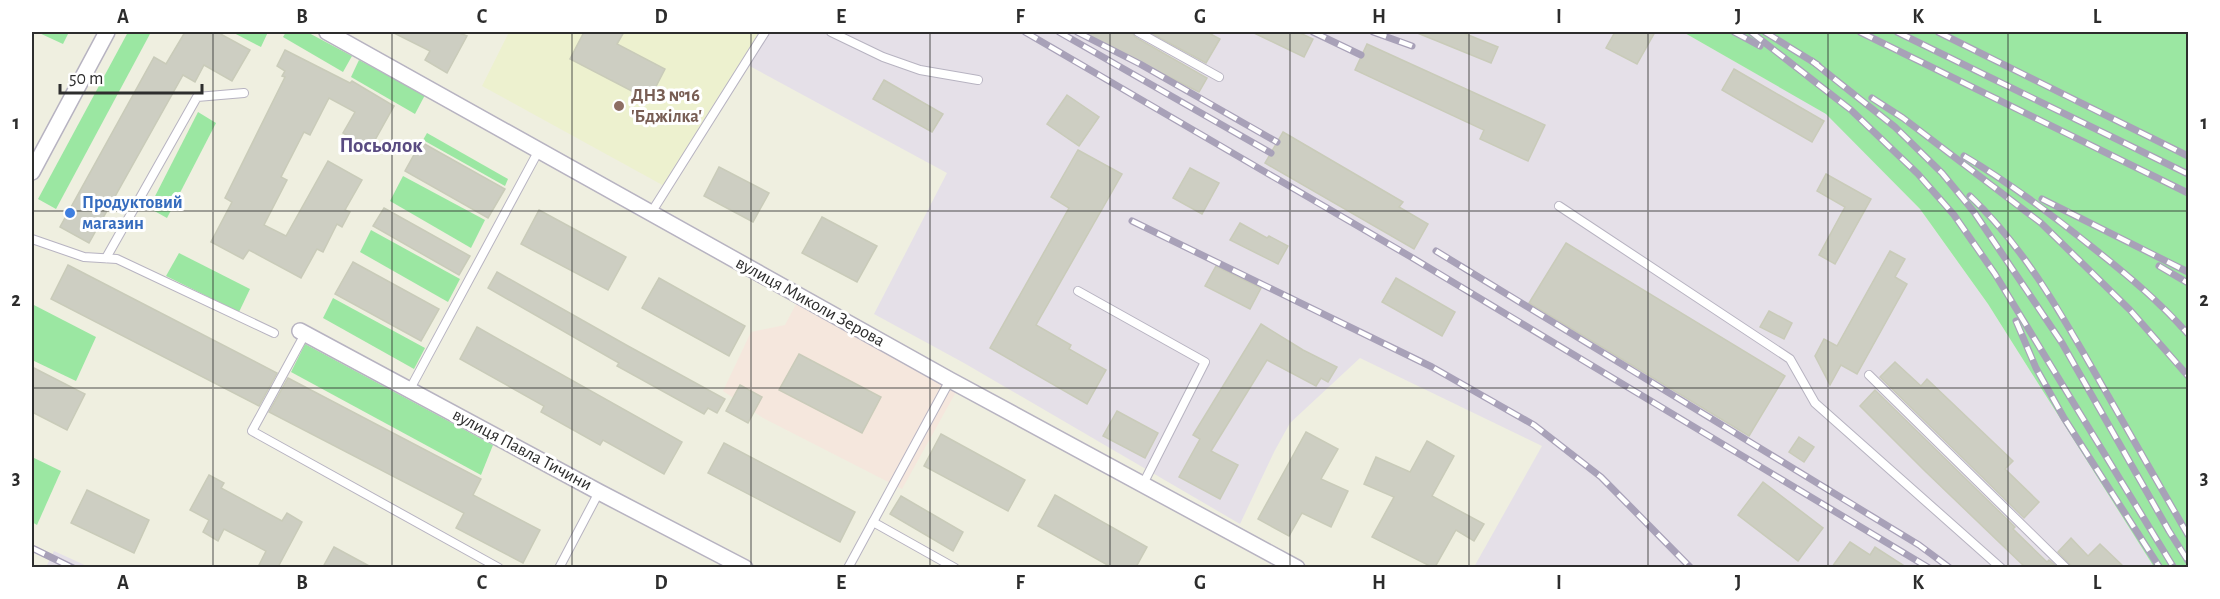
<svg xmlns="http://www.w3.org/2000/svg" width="2220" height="599" font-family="'Alegreya Sans',sans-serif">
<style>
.industrial{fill:#e5e0e8}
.education{fill:#edf1cf}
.medical{fill:#f5e7dd}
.green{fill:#9be7a2}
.building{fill:#cdcec2;stroke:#c9cbb9;stroke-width:1.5}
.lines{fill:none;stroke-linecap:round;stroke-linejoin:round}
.lane-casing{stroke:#b7b3c1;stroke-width:10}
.street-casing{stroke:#b7b3c1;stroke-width:18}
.lane{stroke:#fff;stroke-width:8}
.street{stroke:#fff;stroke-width:15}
.rail-casing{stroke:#a8a1b8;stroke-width:7}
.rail{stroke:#fff;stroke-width:4.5;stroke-dasharray:14;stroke-linecap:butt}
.grid{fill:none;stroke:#2d2d2d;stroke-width:1.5;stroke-opacity:0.55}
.education-dot{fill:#8d6e63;stroke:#fff;stroke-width:2}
.shop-dot{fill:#3f7fe0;stroke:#fff;stroke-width:2}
.labels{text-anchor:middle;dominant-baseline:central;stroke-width:6;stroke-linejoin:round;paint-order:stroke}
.education-label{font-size:18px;font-weight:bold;fill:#785e54;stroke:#fff;text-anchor:start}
.shop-label{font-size:18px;font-weight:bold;fill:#366cbe;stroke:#fff;text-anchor:start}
.street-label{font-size:18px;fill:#2d2d2d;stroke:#fff}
.quarter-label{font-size:21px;font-weight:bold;fill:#594b81;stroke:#fff}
.neatline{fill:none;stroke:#2d2d2d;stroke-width:2}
.grid-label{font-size:20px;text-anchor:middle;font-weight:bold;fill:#2d2d2d}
</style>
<rect width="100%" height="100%" fill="#efefe0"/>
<g class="industrial">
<polygon points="764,32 1683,32 1827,114 1920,209 1988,304 2154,567 1474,567 1542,446 1360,358 1290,423 1274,452 1240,524 964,363 874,314 947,173 746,64"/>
<polygon points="54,551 89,567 46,567"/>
</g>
<polygon class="education" points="509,32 765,32 666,187 482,86"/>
<polygon class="medical" points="796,304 956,392 902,489 763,418 723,391 751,332 785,325"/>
<g class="green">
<polygon points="37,32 69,32 63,44"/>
<polygon points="128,32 151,32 56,209 38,199"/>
<polygon points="232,32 268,32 261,47"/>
<polygon points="286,32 307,32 352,56 343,72 283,37"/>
<polygon points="1683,32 2188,32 2188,567 2154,567 1988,304 1920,209 1826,114"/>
<polygon points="359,60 425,95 415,114 351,77"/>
<polygon points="198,112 216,123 167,218 149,208"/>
<polygon points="427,133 508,179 505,186 423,140"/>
<polygon points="403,176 485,220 471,248 390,201"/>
<polygon points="371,230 460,279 448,302 360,252"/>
<polygon points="179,253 250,289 239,312 166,276"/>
<polygon points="333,298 425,348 414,369 323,318"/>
<polygon points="32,304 96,337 76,381 32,360"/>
<polygon points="305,344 493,445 481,475 291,372"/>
<polygon points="32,457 61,471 37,525 32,522"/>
</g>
<g class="building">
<polygon points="185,32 217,32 250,50 232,81 204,65 195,82 183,75 89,243 60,227 154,57 166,64"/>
<polygon points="392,32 457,32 467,36 447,73 425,60 430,51"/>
<polygon points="584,32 624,32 617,44 665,69 649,100 570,59"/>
<polygon points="1080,32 1132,32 1135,37 1207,78 1199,92"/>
<polygon points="1149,32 1207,32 1220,39 1206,63"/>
<polygon points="1252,32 1298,32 1313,39 1304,57"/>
<polygon points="1415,32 1461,32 1498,47 1491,63"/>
<polygon points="1615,32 1655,32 1637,64 1606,48"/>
<polygon points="1367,44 1545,125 1528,161 1480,139 1484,130 1355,70"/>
<polygon points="285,50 350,83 352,81 394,106 370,149 343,133 355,112 329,98 310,135 304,132 281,177 287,180 264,225 286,236 328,161 362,180 345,210 350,212 342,227 337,224 323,252 317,249 301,278 249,250 243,259 211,242 232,202 225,198 285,77 282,76 285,71 277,66"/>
<polygon points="1734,69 1824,121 1812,142 1722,90"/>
<polygon points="884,80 943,114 932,132 873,99"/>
<polygon points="1067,95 1099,117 1079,146 1047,124"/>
<polygon points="1283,132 1403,202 1399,207 1428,224 1414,249 1265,163"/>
<polygon points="421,142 505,189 488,218 405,171"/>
<polygon points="1078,150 1122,174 1036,325 1071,345 1069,349 1106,370 1087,404 990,348 1069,208 1051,197"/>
<polygon points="719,167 769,193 753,222 704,196"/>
<polygon points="1190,168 1219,183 1202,214 1173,198"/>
<polygon points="1826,174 1871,199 1835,264 1819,255 1845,207 1817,191"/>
<polygon points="384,208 470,256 459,275 373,226"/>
<polygon points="539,210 626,257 608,290 521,244"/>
<polygon points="822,217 877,246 857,282 802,253"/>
<polygon points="1240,223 1267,238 1269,236 1288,246 1278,264 1230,240"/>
<polygon points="1566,243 1785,376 1749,436 1529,303"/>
<polygon points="1890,251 1905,259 1895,277 1907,284 1857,374 1841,365 1830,385 1815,356 1824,339 1837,346"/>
<polygon points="353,262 439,309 421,341 335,294"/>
<polygon points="68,265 277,373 259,406 51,299"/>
<polygon points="1216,266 1261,288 1250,309 1205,286"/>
<polygon points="497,272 628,346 725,399 717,413 708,408 704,414 617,366 619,363 488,288"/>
<polygon points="659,278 745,326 729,356 642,308"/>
<polygon points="1396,278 1455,312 1442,336 1382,302"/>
<polygon points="1769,311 1792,323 1784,339 1760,327"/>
<polygon points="1261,324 1303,350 1337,367 1328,382 1321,378 1316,386 1267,360 1211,451 1238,465 1220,499 1179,477 1200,439 1193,435"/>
<polygon points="477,327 682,442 664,474 603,440 600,445 541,412 544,406 460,359"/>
<polygon points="799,354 881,397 862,433 779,390"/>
<polygon points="1895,362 1921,386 1927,379 2013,461 2005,469 2039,502 2024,518 1880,377"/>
<polygon points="32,367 85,394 67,430 32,412"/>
<polygon points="288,378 481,479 473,495 540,530 523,563 456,528 464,513 269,412"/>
<polygon points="740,385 762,397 748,423 726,411"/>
<polygon points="1875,390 2015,527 2013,529 2047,562 2049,560 2057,567 2025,567 1926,472 1860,406"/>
<polygon points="1117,411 1158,433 1145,458 1103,436"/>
<polygon points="1306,432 1338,449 1321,479 1348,491 1331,527 1302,513 1289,536 1258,519"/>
<polygon points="941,434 1025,480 1008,511 924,466"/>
<polygon points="1799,437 1814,447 1804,462 1789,452"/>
<polygon points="1427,441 1454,456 1432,496 1484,524 1474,541 1456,530 1435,567 1432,567 1372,537 1394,497 1364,484 1376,457 1410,472"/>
<polygon points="724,443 855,512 840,542 708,473"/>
<polygon points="209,475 224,483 221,488 282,521 287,513 302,522 278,567 258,567 266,551 224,529 218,541 203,532 209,520 190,510"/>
<polygon points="1763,482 1823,528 1798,561 1738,515"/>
<polygon points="87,490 149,520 134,553 71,523"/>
<polygon points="1055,495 1147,547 1136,567 1111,567 1038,526"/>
<polygon points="901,496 963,532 953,551 890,514"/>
<polygon points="2071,538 2088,556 2100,544 2124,567 2072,567 2058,552"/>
<polygon points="1850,542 1870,555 1875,547 1906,567 1832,567"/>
<polygon points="334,547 371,567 323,567"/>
</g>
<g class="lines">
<defs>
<g id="lane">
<polyline points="831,32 883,57 920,70 978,80"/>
<polyline points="1138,32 1219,77"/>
<polyline points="1559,206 1790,359 1815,403 2001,568"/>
<polyline points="651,213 765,32"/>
<polyline points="32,239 84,257 117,259 274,333"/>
<polyline points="106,258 197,97 244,93"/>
<polyline points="1078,291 1205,362 1143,484"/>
<polyline points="305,334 252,431 499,568"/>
<polyline points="1869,375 2066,568"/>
<polyline points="410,389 539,150"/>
<polyline points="873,522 955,568"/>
<polyline points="559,568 599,492"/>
<polyline points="848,568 950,380"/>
</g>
<g id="street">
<polyline points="327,32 950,380 1297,568"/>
<polyline points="32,172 107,32"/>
<polyline points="300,331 599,492 745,568"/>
</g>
</defs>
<use href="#lane" class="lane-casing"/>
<use href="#street" class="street-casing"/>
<use href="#lane" class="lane"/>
<use href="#street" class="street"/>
<defs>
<g id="rail">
<polyline points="1025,32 1411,257 1929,568"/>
<polyline points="1059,32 1271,153"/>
<polyline points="1077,32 1140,64 1277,142"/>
<polyline points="1313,32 1361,55"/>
<polyline points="1373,32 1412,46"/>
<polyline points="1734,32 1760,46"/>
<polyline points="1751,32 1851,110 1918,174 1954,215 1995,274 2174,568"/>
<polyline points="1765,32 1818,65"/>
<polyline points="1860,32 2188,193"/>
<polyline points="1897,32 2188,174"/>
<polyline points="1938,32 2188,156"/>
<polyline points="1812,61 1895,127 1942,173 1974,212 2062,343 2169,531 2188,561"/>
<polyline points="1872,98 1903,118 2041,223 2130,310 2188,376"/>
<path d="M1964 156C2010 183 2051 214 2092 247 2126 274 2159 301 2188 334"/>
<path d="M1970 196C2023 246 2059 310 2095 373 2126 427 2157 481 2188 535"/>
<polyline points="2042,199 2188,272"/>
<polyline points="1132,221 1432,367 1534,425 1601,477 1691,568"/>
<polyline points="1436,251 1919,545 1950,568"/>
<polyline points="2159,266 2188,283"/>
<polyline points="2016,321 2036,368 2064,418 2160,568"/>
<polyline points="32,548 73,568"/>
</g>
</defs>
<use href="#rail" class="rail-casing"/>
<use href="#rail" class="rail"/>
</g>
<path class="grid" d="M213 32V568M392 32V568M572 32V568M751 32V568M930 32V568M1110 32V568M1290 32V568M1469 32V568M1648 32V568M1828 32V568M2008 32V568M32 211H2188M32 388H2188"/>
<circle class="education-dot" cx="619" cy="106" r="6"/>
<circle class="shop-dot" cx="70" cy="213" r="6"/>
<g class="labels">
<g class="education-label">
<text x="631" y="96">ДНЗ №16<tspan x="631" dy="21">'Бджілка'</tspan></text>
</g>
<g class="shop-label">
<text x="82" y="203">Продуктовий<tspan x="82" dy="21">магазин</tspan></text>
</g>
<g class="street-label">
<text transform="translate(810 302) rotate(29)">вулиця Миколи Зерова</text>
<text transform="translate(522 450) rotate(28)">вулиця Павла Тичини</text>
</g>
<g class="quarter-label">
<text x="381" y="145">Посьолок</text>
</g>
</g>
<rect width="2220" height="599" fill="none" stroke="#ffffff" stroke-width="66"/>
<path d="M60 84v9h142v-9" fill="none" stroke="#2d2d2d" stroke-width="3"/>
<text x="69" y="84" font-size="18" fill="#2d2d2d" stroke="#ffffff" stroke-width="4.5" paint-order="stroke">50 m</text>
<rect x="33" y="33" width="2154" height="533" class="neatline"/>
<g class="grid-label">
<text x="123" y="23">A</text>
<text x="302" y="23">B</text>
<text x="482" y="23">C</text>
<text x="661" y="23">D</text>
<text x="841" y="23">E</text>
<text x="1020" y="23">F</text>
<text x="1200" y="23">G</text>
<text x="1379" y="23">H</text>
<text x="1559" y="23">I</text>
<text x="1738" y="23">J</text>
<text x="1918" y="23">K</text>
<text x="2097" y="23">L</text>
<text x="16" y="129">1</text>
<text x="2204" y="129">1</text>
<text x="16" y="306">2</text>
<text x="2204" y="306">2</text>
<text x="16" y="484">3</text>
<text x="2204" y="484">3</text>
<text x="123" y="589">A</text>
<text x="302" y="589">B</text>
<text x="482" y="589">C</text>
<text x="661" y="589">D</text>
<text x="841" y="589">E</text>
<text x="1020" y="589">F</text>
<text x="1200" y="589">G</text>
<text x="1379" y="589">H</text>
<text x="1559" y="589">I</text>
<text x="1738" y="589">J</text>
<text x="1918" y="589">K</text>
<text x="2097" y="589">L</text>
</g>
</svg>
